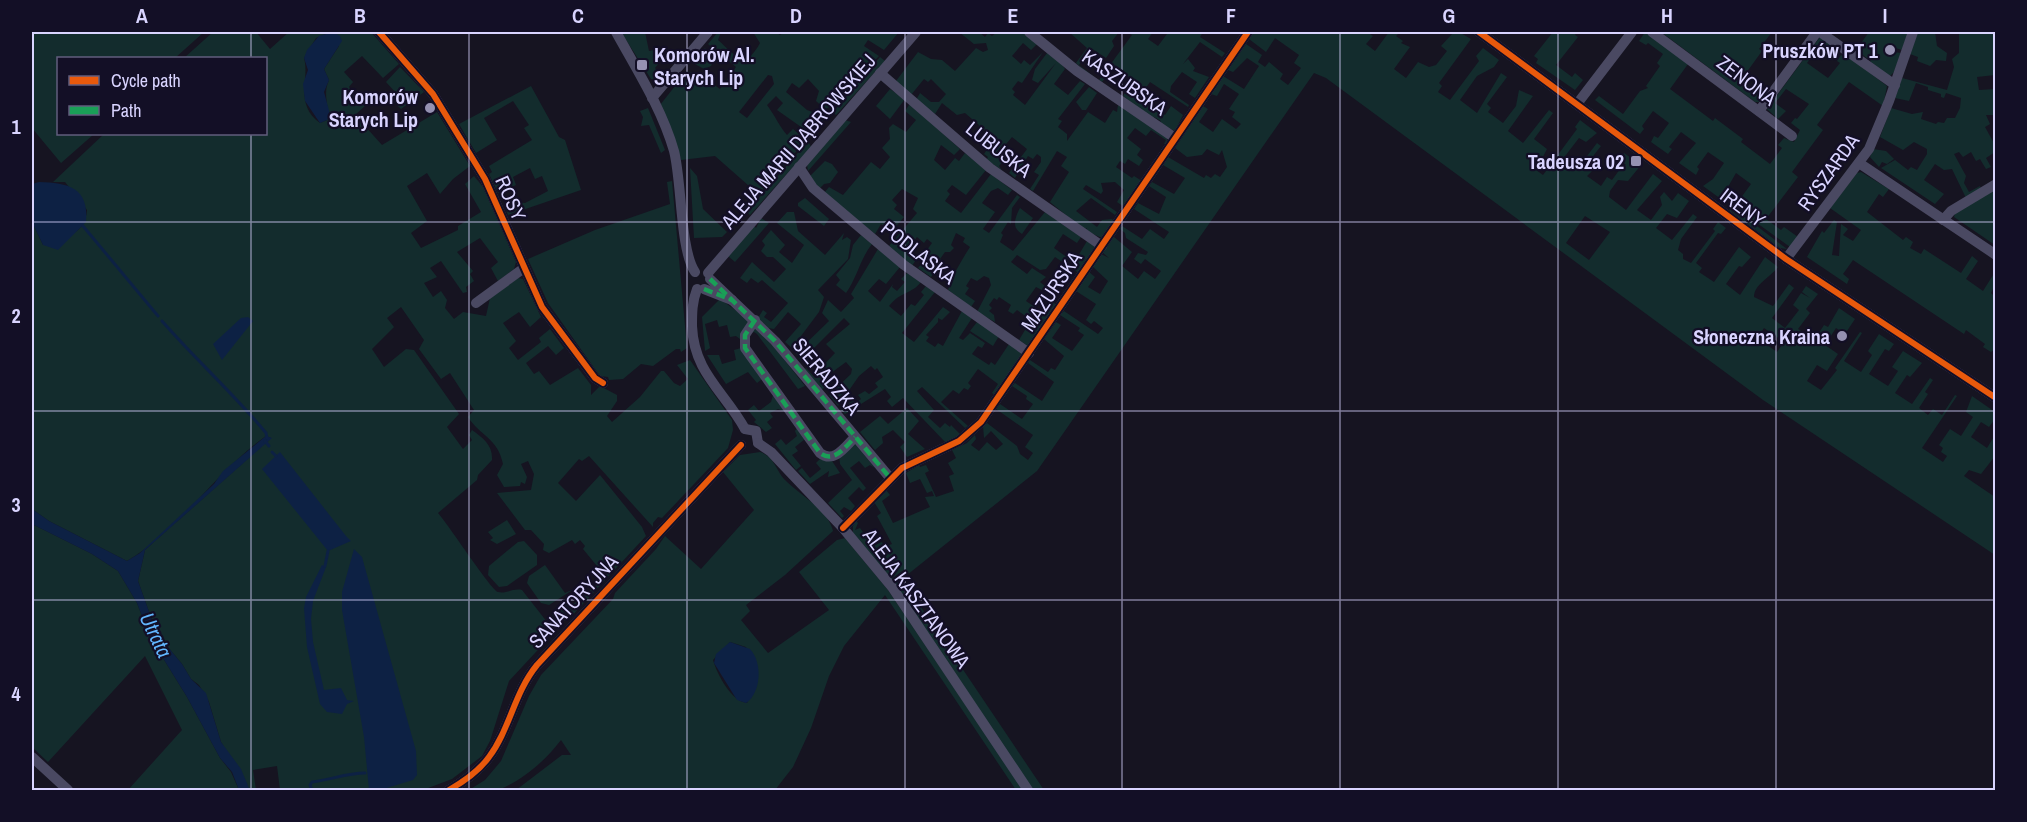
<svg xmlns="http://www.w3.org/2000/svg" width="2027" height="822" font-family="'Archivo Narrow',sans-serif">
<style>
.green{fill:#132c2d;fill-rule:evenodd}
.water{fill:#0d2144}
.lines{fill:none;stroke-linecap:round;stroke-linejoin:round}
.stream{stroke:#0d2144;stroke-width:3}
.minor{stroke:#4a4962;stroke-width:10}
.quiet{stroke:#1a9f57;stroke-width:4.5;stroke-dasharray:9 4.5;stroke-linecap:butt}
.cycleway-casing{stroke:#130f26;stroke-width:10}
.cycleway{stroke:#e8590c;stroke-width:6}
.grid{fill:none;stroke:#d9d4ff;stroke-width:1.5;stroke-opacity:0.55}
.poi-dot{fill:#9591b1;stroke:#130f26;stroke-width:2}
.labels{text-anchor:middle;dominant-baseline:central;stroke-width:4.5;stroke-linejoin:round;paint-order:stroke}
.poi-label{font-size:20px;font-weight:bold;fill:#d9d4ff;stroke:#130f26;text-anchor:end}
.street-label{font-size:20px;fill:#d9d4ff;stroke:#130f26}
.water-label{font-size:21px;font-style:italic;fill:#62b6ff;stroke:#130f26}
.neatline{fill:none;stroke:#d9d4ff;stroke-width:2}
.grid-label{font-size:20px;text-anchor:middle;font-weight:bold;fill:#d9d4ff}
</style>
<rect width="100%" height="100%" fill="#161421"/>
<g class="green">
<polygon points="32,32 204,32 175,58 58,58 58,134 94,134 61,163 32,128"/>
<path d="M213 32H256L270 49 289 32H330L316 38 304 58C310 80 294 104 320 123L327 120C330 105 322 96 329 80L324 69 339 46 333 32H371L399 64 383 78 362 56 344 72 353 82 349 87 365 106 355 115 382 145 437 112 470 166 453 179 440 194 427 173 407 186 427 221 411 233 421 248 458 230V226L481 212 465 184 474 176 483 187 516 262 514 269 498 281 491 268 498 262 480 238 457 252 473 271 470 274 474 281 466 287 467 292 463 293 441 261 430 268 437 277 424 283 433 297 441 291 447 300 445 308 454 319 463 312 486 316 490 298 518 278 523 279 541 317 530 327 519 312 503 323 516 341 509 348 518 360 541 342 539 338 550 329 564 348 556 355 548 346 526 363 534 374 539 371 550 385 578 368 591 385V395L600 386 617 395V401L607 416 612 422 640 397 661 371H664L674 383 680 386 688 379 677 365 690 360 732 420 733 430 728 448 662 518 658 517 653 523V527L589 456 582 461 579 459 558 483 576 501 600 475 642 527 646 536 568 620 557 622 552 615 554 610 567 600 571 606 606 577 583 549 585 546 580 540 575 544 572 540 549 553 543 550 544 544 531 530H525L497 493 531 490 534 474 528 461 521 464 527 477 525 484 521 482 520 486 504 487 497 475 503 464C498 438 479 435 468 417L474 410 450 373 441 379 419 349 424 340 401 307 387 318 394 327 372 349 384 367 406 349 414 350 459 414 447 427 463 449 472 440 469 435 472 430C483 438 493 445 492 460L478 475 477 480 438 513C448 524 491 590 498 592 506 594 513 588 522 590L551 627 548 630V639L509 681 490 741 482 756 452 779 423 790H280L277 766 253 770 256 790H249L221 742 209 702 199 685 191 679 182 664 157 634 138 581 145 550 271 438 266 436C215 472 181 529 127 561L49 521 32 509V222L43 245C64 238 85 235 87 210L65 182H53L104 134H266V58H184Z"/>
<polygon points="621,32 645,32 649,51 654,50 663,58 655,68 662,76 658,81 651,79"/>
<path d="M718 32H721L718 40C735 55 745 71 760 43L753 32H776L780 35 784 32H899L884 50 868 40 864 46 879 56 865 71 863 70 864 72 831 110 830 107 825 109 816 101 819 91 808 79 799 88 792 83 786 92 807 110 826 117 811 134 777 110 783 103 776 96 767 105C774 114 781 129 787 135L793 129 806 140 745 211 743 209 757 193 715 156 681 160 660 105 687 71 703 77 720 89 736 67 708 44ZM768 75 772 76 774 84 747 118 739 112Z"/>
<polygon points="959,32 979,32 985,37 988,33 992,36 997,32 1024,32 1038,43 1031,50 1023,43 1012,56 1021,64 1024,60 1030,65 1043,52 1022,83 1018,81 1012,89 1015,92 1013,95 1025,105 1056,63 1038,83 1032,80 1035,69 1047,53 1061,63 1065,69 1054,84 1068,95 1080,81 1085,84 1058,119 1062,121 1058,127 1067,134 1067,141 1088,112 1105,123 1113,110 1117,112 1118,105 1167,138 1167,144 1164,144 1166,140 1151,130 1146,136 1135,128 1127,138 1141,149 1137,155 1143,160 1139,166 1128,159 1125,164 1120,161 1116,167 1132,178 1134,176 1142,181 1124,207 1117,202 1124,190 1115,182 1101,183 1103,191 1101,194 1086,185 1083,189 1117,212 1115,215 1091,198 1076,211 1097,227 1102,220 1112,219 1114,222 1102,238 1086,231 1087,228 1084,230 1050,202 1069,172 1061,166 1067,157 1057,151 1033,191 1030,189 1039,175 1034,172 1041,162 1041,157 1037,154 1033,159 1028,156 1015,178 1009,173 1027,149 1012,137 996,156 1003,161 999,166 1002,170 986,160 988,157 984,154 995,138 986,129 982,131 978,128 979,125 965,113 957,115 942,103 935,114 916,100 920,93 931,102 939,102 946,94 931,79 928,82 924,79 911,95 896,81 918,52 931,59 942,60 955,71 976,48 983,52 988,50 986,43 974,44"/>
<polygon points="1069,32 1119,32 1112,41 1114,46 1106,58 1091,48 1079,65 1093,76 1092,78 1076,63 1087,48"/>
<polygon points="1127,32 1153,32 1148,39 1158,46 1167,34 1164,32 1185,32 1189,34 1191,32 1203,32 1200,37 1225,53 1222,57 1200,42 1183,64 1188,59 1195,68 1193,71 1209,77 1195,98 1189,94 1197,82 1182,72 1171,86 1170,92 1189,105 1188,107 1150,82 1143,92 1155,100 1151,105 1165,115 1171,106 1183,115 1175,131 1159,124 1161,121 1154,117 1152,119 1123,96 1133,80 1115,66 1102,82 1099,80 1132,35"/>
<path d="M1252 32H1367L1373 36 1366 44 1375 51 1389 32H1400L1396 36 1403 41 1401 43 1410 47 1394 69 1406 78 1418 62 1429 67 1436 65 1447 51 1441 46 1452 34 1450 32H1459L1471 39 1439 83 1442 86 1438 92 1450 100 1479 61 1476 56 1483 48 1499 60 1494 67 1477 76 1460 100 1477 113 1501 73 1507 77 1487 104 1491 108 1488 112 1503 123 1516 106 1519 90 1533 96 1508 131 1523 143 1549 110 1553 113 1534 139 1547 149 1536 170 1543 175 1577 129 1575 127 1580 120 1597 133 1586 142 1579 138 1562 160 1573 169H1577L1597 143 1601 146 1590 160 1596 167 1587 176 1601 186 1607 177 1612 180 1623 165H1626L1619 159 1624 153 1641 165 1628 181 1618 180 1610 191 1609 197 1626 210 1653 174 1662 181 1637 210 1651 220 1662 205 1660 197 1664 192 1672 201 1678 193 1689 201 1677 218 1667 214 1656 228 1672 240 1693 214 1697 217 1681 239 1678 250 1683 254V259L1691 263 1715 231 1713 229 1718 222 1726 228 1721 234 1718 233 1696 263 1702 268 1699 272 1714 282 1739 247 1751 257 1742 267 1739 266 1726 284 1740 295 1765 257 1778 267C1771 277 1754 284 1754 297L1773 306 1789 284 1794 288 1772 318 1785 328 1799 310 1793 305 1801 293 1810 298 1802 292 1806 286 1818 294 1806 309 1810 313 1798 329 1815 339 1824 325 1828 327 1839 308 1855 319 1845 334 1836 328 1825 345 1838 354 1827 371 1817 365 1807 381 1821 390 1837 370 1835 368 1860 332 1862 333 1844 361 1861 372 1872 355 1868 351 1879 334 1894 344 1889 351 1885 349 1869 374 1888 386 1898 371 1892 367 1903 351 1922 363 1910 377 1907 375 1895 393 1912 404 1930 378 1933 380 1925 392 1928 394 1919 408 1928 415 1933 409 1942 415 1955 395 1957 396 1922 448 1943 462 1947 456 1941 452 1943 448 1939 445 1950 429 1961 436 1973 417 1966 412 1972 396 1995 412V419L1989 427 1981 422 1971 437 1987 448 1995 435V456L1981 474 1969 470 1964 476 1995 497V555L1763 400 1326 78 1314 73 1037 471 902 579 1044 790H1033L853 533V526L856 521 858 523 855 530 860 528 873 546 882 542 884 547 892 544 877 516 881 513 874 502 886 490 890 495 882 501 893 523 930 507 925 497 934 496 932 491 927 493 920 479 910 483 906 473 919 465 920 467 926 465 929 471 925 473 936 497 954 491 949 476 954 474 948 463 956 458 952 450 967 443 975 435 976 439 971 445 979 451 987 442 996 450 1003 444 991 431 984 438 983 426 987 423 1017 446 1020 454 1028 460 1033 453 1025 447 1033 435 996 409 1000 404 1022 419 1033 404 1026 399 1027 396 1012 386 1015 383 1042 401 1054 382 1028 363 1030 360 1048 372 1051 368 1055 370 1064 356 1044 339 1056 322 1061 325 1052 338 1072 351 1084 335 1078 331 1080 328 1060 315 1064 311 1098 334 1103 328 1094 321 1091 324 1086 320 1096 304 1076 291 1089 272 1095 277 1088 287 1100 294 1108 281 1092 266 1101 254 1109 258 1102 252 1114 237 1132 252 1122 266 1138 279 1144 271 1155 279 1161 271 1145 259 1141 264 1134 259 1138 253 1146 255 1148 252 1126 238 1125 233 1120 229 1122 226 1142 239 1150 229 1164 239 1169 232 1134 209 1138 203 1159 214 1166 197 1149 186 1152 182 1174 194 1185 178 1163 165 1168 157 1204 178 1206 175 1211 178 1215 174 1220 177 1227 167 1222 150 1219 155 1207 149 1202 155 1187 157 1175 148 1203 106 1208 109 1199 122 1213 132 1222 119 1236 129 1241 124 1232 117 1235 112 1229 109 1239 94 1224 84 1217 96 1211 94 1223 76 1244 89 1259 66 1247 58 1233 72 1228 70 1246 44 1262 55 1258 62 1265 67 1269 62 1283 74 1280 79 1288 85 1301 68 1294 63 1299 55 1275 38 1266 52 1249 39ZM1585 216 1610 232 1589 260 1566 243ZM1764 328 1784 342 1777 352 1757 338Z"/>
<polygon points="1553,32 1577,32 1575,35 1578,37 1556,65 1572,77 1575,73 1583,80 1575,90 1536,63 1538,59 1534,56"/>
<polygon points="1645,32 1688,64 1670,89 1713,121 1715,118 1743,139 1741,142 1770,164 1782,148 1778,145 1784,138 1794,142 1800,130 1791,123 1795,118 1797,119 1809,104 1786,89 1775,103 1786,111 1778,119 1767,109 1820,37 1832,44 1827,53 1819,47 1807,63 1828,78 1840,63 1837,61 1841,55 1846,58 1848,56 1887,86 1883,106 1849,82 1817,125 1823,130 1792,172 1798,177 1766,219 1781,230 1784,227 1798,237 1790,247 1732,205 1737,197 1740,199 1751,184 1736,173 1721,199 1703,186 1713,179 1724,163 1708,152 1697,167 1699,169 1696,175 1679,163 1696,143 1681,132 1669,147 1672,149 1668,154 1651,142 1654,136 1658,138 1669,123 1653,111 1642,126 1644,129 1640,134 1595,100 1599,96 1623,114 1640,91 1648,88 1646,86 1660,66 1657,63 1663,54 1648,43 1646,45 1639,41"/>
<polygon points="1661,32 1772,32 1759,49 1762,51 1741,80 1756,92 1759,89 1765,93 1759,102 1755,102"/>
<polygon points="1869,32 1908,32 1902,50 1889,46 1887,51 1901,53 1894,72 1890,76 1869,64 1871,61 1856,50"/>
<polygon points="1918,32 1935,32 1937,46 1947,53 1946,61 1936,60 1930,66 1917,61 1918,57 1910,54"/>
<polygon points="1959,32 1995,32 1995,75 1977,77 1979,90 1995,89 1995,115 1986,115 1990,124 1985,127 1995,145 1995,152 1986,158 1991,167 1986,169 1980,159 1976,161 1971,152 1963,157 1959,152 1954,154 1966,176 1964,183 1969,192 1980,186 1981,189 1966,198 1952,169 1944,170 1935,164 1924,180 1944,194 1935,204 1881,168 1895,160 1908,170 1911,167 1917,170 1927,154 1927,149 1914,142 1903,150 1880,137 1891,108 1912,114 1923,112 1921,119 1936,124 1938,122 1944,123 1947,118 1955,118 1960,108 1961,98 1946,93 1944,98 1941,97 1941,94 1928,90 1928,87 1916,83 1909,101 1895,98 1902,78 1947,90 1954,67 1952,59 1959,53"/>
<polygon points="705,48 714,60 711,66 704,69 693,63"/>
<polygon points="880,57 885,61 836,115 833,112"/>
<polygon points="400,67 424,92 401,109 392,100 397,94 386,82"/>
<polygon points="531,86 559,137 565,140 581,190 508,215 505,207 517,202 525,203 548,191 542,176 535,179 530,168 513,177 516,185 498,193 489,174 492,172 489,166 532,140 524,128 529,125 513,101 484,118 497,140 476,153 459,124"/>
<polygon points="1089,87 1097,93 1086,110 1082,110 1076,102"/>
<polygon points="890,89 905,99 890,119 876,106"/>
<path d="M909 105H911L960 149 954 155 941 145 934 160 945 170 955 158 959 161 965 153 986 170 966 195 952 185 947 191 950 194 945 201 961 213 991 174 1012 190 1008 195 998 188 991 191 982 203 995 212 983 229 989 233 1017 195 1020 197 1012 208 1011 224 1008 222 1001 233 1003 235 1000 242 1013 251 1045 212 1081 237 1077 243 1063 234 1054 248 1068 258 1064 263 1055 257 1046 269 1040 270 1017 255 1011 262 1027 274 1032 268 1046 277 1040 282 1045 286 1042 290 1036 287 1026 301 1041 311 1051 301 1057 305 1028 346 1019 340 1031 320 1017 310 1013 314 1008 311 1011 305 999 297 997 300 994 298 989 305 992 308 989 311 994 315 995 322 977 312 991 285 989 278 984 276 977 281 971 278 966 286 969 288 965 294 975 301 971 307 948 290C953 274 963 258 970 247L963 242 965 238 956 233 951 245 954 248 950 252H945L940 259 943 261 931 277 918 268 930 253 927 250 932 243 927 239 924 243 917 237 907 250 917 258 912 266 889 246 917 213 913 209 918 198 902 189 892 200 897 205 894 209 904 217 891 232 881 224 875 234 824 193 829 187 843 195 871 162 880 169 890 157 882 148 890 139 889 128 893 124 906 132 916 120 905 111Z"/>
<polygon points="648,108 665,150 661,153 649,125 641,126 643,117 640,111"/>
<polygon points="845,120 851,122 808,171 807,165"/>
<polygon points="808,141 811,147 750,215 747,212"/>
<polygon points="1873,149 1886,151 1894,159 1887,164 1882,162 1879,167 1870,157"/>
<polygon points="825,161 832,164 838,172 830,183 824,184 819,189 810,176"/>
<polygon points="690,168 697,176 703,209 727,232 722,237 694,238"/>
<polygon points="1861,172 1889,189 1883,197 1879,194 1867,212 1903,240 1906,237 1913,242 1910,248 1921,254 1924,249 1961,273 1972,256 1978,261 1966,279 1983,291 1995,272 1995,285 1991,293 1995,297 1995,349 1991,352 1983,347 1985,344 1966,330 1964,334 1853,260 1843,274 1849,279 1847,284 1807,257 1822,231 1824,233 1834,220 1837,222 1832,255 1839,256 1841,224 1848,229 1843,235 1853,241 1861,230 1830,208 1857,173"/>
<polygon points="672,181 687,348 681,352 680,349 676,349 653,366 641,364 623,379 609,380 608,377 600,376 548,303 528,259 595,230 670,204 667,182"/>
<polygon points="1995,188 1995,245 1954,217 1955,213"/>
<polygon points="805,198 829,219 824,226 798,206 798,203"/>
<polygon points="1732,207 1787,249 1780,248 1729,210"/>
<path d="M1020 208 1033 218 1022 234C1012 228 1014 219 1020 208Z"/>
<polygon points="787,212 794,212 798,231 825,255 844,233 842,240 847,237 851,240 848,259 818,290 824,297 819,312 792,348 785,342 801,324 788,312 774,329 768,328 758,318 763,310 767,313 764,317 771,322 788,303 762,280 758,283 751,278 747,283 740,278 752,262 774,282 786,269 773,257 767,257 761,251 765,245 762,241 771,230 785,245 779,252 792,263 804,245 777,223"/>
<polygon points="761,218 769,223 735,262 728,256 754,226 756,228"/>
<path d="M861 235 872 244C860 259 857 278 846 293L836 285 840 280 836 275 850 258 853 245Z"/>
<polygon points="1087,241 1095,246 1079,273 1071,268"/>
<path d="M878 249 900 267 886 284 879 279 868 291 880 302 893 284 892 287 897 291 905 282 901 279 907 273 921 282C912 294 901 291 889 306L901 316 911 304 915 306 924 295 921 292 926 286 935 292 902 333 914 342 943 307 950 312 942 320 938 318V322L926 335 929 337 926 341 935 347 938 343 943 346 962 311 972 318 959 338 963 340 970 333 985 343 982 348 978 346 972 354 989 365 991 362 995 365 1009 344 1019 349 1022 355 995 395 992 393 998 384 978 369 968 383 971 386 968 390 964 388 959 394 953 390 941 402 968 426 965 428 922 387 917 391 934 410 928 417 940 428 945 423 950 427 951 425 961 435 946 443 903 398 892 407 887 401 891 397 885 389 845 414 841 410 853 400 856 403 861 399 858 395 865 391 869 394 878 387 875 383 883 377 877 368 875 370 871 366 859 376 838 406 829 395 851 374 852 369 846 362 827 376 828 383 821 391 804 370 806 368 815 378 821 373 819 370 835 353 826 344 850 324 844 318 801 361 796 353 829 321 822 313 828 300 841 312 854 298 851 294Z"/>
<polygon points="720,299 749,320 740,339 736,336 730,337 727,325 719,327 717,320 705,324 710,348 705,351 702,317"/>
<polygon points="977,322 999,336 993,346 970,331"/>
<polygon points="755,329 767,338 805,386 798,389 757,334 754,332 751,333"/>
<polygon points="741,348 762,379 757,383 748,372 726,384 707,355 719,355 722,364 736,360 734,350"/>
<polygon points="773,395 786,412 778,409 770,413 773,417 767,422 772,428 766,432 754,422 756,420 748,410 754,405 759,411 771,402"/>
<polygon points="907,408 919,421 908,434 925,449 907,457 900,447 905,442 893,430 882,437 883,443 875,450 860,432 880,416 888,424"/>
<polygon points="797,428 805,439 795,447 798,451 792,455 801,466 796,470 775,444 781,439 786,445 797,436 795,431"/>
<polygon points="855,444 875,468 870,465 865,468 859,461 850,468 866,488 863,491 859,487 848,498 855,506 851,511 844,507 840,511 844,516 842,518 828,503 852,480 840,464 839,455"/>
<path d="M760 452C774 456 776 470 784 479 799 495 828 509 833 531L785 575 746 605 750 611 741 620 768 653 829 610 799 572 837 540 845 538 888 590 1023 790H1016L885 595 844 646 829 676 811 728 793 767 775 790H516L562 755H571L561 740C546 760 522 781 498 790 490 792 478 790 469 790L485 780 501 761 529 696 541 675 613 599 615 593 656 549 665 536 701 569 754 510 723 472 740 455ZM730 642 746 647 756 682 747 703C731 701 717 674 713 660Z"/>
<polygon points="820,459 832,461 840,473 828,477 829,471 810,484 798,471 802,468 810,478 821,469 816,463"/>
<polygon points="507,520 516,534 497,544 490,540 493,538 488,532"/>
<polygon points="32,524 92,554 118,571 137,603 150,637 187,697 220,758 231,772 239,790 128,790 182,730 145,656 48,762 32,747"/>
<polygon points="524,541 537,555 537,565 507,586 499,587 488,575 489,566 518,542"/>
<polygon points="545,565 565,593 574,589 549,605 541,603 527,583 529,576"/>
</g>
<g class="water">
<polygon points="333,32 340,36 342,41 324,69 329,80 324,92 330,114 327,120 320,123 305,101 303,84 308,70 304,58 307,50 319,36"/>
<path d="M39 182C68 183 89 187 86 222L58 250 43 245 32 222V184Z"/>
<polygon points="248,317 253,321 222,360 213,344 241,318"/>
<polygon points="266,436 272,438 145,550 138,581 157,634 182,664 191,679 206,693 221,742 241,769 249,788 249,790 239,790 232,772 220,758 187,697 150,637 137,603 118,571 92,554 32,524 32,509 49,521 127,561 140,553 214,484 223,471"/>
<polygon points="280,452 346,536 351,541 328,551 262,469"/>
<polygon points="354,549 362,557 416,751 417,775 413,780 380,790 369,790 364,737 342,610 342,592"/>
<polygon points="322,565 326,567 313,601 311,619 313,642 324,690 341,688 347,700 354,701 347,704 342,714 327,712 320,704 307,647 304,608 306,597"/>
<path d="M730 642 750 649C763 663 761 693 746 703L737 700 714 663 716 654Z"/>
</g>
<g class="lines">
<g class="stream">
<polyline points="83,226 158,316"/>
<path d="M162 321C196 360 233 393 266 433L267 438"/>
<polyline points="265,441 269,446"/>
<polyline points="272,452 276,456"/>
<polyline points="325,566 328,551"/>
<path d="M312 790 310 785 312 782C331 780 346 773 365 773"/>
</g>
<g class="minor">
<polyline points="379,32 433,94 485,179 542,307 595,378 603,383"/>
<path d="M616 32C637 70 662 109 674 151 682 182 680 250 695 272"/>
<polyline points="1029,32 1077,71 1175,138"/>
<polyline points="1479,32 1786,259 1996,398"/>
<polyline points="1652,32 1792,136"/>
<polyline points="1820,32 1895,85"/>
<polyline points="880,73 990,168 1102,246"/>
<polyline points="652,98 708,32"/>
<polyline points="1577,104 1632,32"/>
<polyline points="1759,111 1817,32"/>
<polyline points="1859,163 1996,255"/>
<polyline points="799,167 813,188 904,265 1029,353"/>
<polyline points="1943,220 1951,211 1996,184"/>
<polyline points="1786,259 1869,149 1889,101 1913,32"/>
<polyline points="708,273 916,32"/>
<polyline points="710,279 775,341 891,479"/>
<path d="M697 289C692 302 692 313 692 326 694 373 724 391 745 429"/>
<polyline points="704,289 732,300"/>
<polyline points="476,303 524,268"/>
<path d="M755 320 745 335V348L820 453C834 464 845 447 855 437"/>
<polyline points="745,429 756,431 758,443"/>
<polyline points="758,443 771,452 843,528 892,587 1028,790"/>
<polyline points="843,528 902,468 959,441 981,422 1248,32"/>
<polyline points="32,757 68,790"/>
<path d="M449 790C463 782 479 771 489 757 510 729 514 693 537 665L741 445"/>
</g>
<g class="quiet">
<polyline points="710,279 775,341 891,479"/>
<polyline points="704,289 732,300"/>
<path d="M755 320 745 335V348L820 453C834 464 845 447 855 437"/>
</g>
<defs>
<g id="cycleway">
<polyline points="379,32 433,94 485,179 542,307 595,378 603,383"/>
<polyline points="1479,32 1786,259 1996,398"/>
<polyline points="843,528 902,468 959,441 981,422 1248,32"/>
<path d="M449 790C463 782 479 771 489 757 510 729 514 693 537 665L741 445"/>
</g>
</defs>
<use href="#cycleway" class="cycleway-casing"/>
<use href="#cycleway" class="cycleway"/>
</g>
<path class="grid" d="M251 32V58M469 32V790M687 32V790M905 32V790M1122 32V790M1340 32V790M1558 32V790M1776 32V790M251 134V790M32 222H1996M32 411H1996M32 600H1996"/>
<g class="poi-dot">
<circle cx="1890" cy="50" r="6"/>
<rect x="636" y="59" width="12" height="12" rx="3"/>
<circle cx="430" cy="108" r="6"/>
<rect x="1630" y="155" width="12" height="12" rx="3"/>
<circle cx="1842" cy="336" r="6"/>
</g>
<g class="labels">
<g class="poi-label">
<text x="1878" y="50">Pruszków PT 1</text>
<text x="654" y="54" text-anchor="start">Komorów Al.<tspan x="654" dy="23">Starych Lip</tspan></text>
<text x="418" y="96">Komorów<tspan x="418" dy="23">Starych Lip</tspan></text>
<text x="1624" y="161">Tadeusza 02</text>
<text x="1830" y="336">Słoneczna Kraina</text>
</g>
<g class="street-label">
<text transform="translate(1747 80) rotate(37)">ZENONA</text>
<text transform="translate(1125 82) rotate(35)">KASZUBSKA</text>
<text transform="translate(798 141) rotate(-49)">ALEJA MARII DĄBROWSKIEJ</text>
<text transform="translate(999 149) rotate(38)">LUBUSKA</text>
<text transform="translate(1828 172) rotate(-54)">RYSZARDA</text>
<text transform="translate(511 198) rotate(66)">ROSY</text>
<text transform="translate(1743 207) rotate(37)">IRENY</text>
<text transform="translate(919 252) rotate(38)">PODLASKA</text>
<text transform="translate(1051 291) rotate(-56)">MAZURSKA</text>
<text transform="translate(827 376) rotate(50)">SIERADZKA</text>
<text transform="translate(917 598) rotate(54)">ALEJA KASZTANOWA</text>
<text transform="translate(573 601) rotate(-47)">SANATORYJNA</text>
</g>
<g class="water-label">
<text transform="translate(156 635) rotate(64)">Utrata</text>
</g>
</g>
<rect width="2027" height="822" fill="none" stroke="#130f26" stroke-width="66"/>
<rect x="57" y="57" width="210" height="78" fill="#130f26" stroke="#625e7d" stroke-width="1.5"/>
<rect x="69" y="76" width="30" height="9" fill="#e8590c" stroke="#625e7d" stroke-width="1.5"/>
<text x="111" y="87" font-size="18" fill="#d9d4ff">Cycle path</text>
<rect x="69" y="106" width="30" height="9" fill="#1a9f57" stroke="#625e7d" stroke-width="1.5"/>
<text x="111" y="117" font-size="18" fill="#d9d4ff">Path</text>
<rect x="33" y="33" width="1961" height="756" class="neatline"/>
<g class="grid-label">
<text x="142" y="23">A</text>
<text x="360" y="23">B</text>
<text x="578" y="23">C</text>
<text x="796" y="23">D</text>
<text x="1013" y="23">E</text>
<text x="1231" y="23">F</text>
<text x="1449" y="23">G</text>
<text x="1667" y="23">H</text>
<text x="1885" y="23">I</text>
<text x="16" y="134">1</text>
<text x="16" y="323">2</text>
<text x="16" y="512">3</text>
<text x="16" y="701">4</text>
</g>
</svg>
